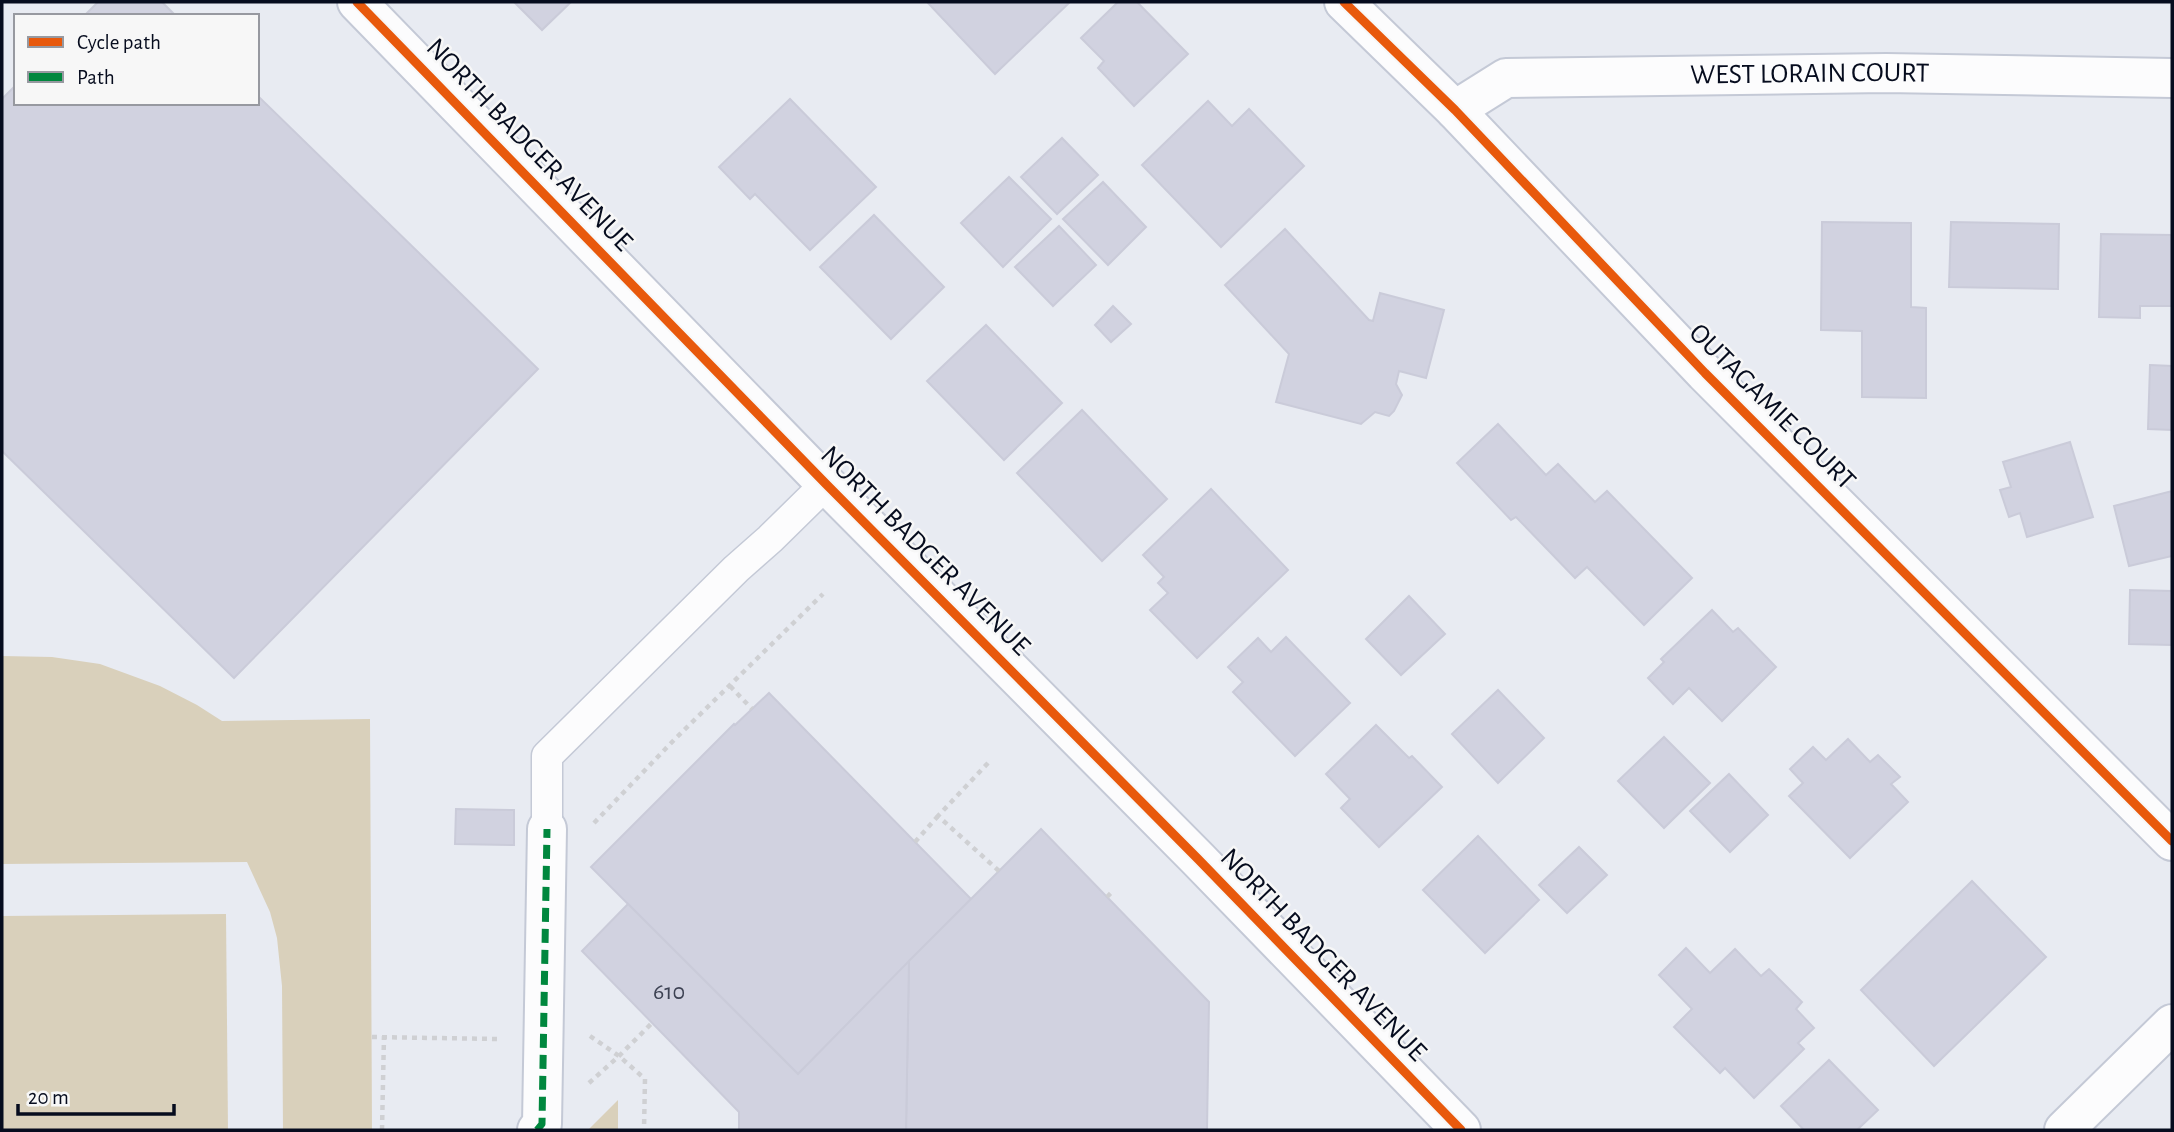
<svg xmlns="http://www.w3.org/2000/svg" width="2174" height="1132" font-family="'Alegreya Sans',sans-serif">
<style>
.green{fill:#d9d0bb}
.building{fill:#d1d2e0;stroke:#cacbd9;stroke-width:2}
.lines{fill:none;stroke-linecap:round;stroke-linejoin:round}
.lane-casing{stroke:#c4c9d6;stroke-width:33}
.street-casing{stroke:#c4c9d6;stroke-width:42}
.secondary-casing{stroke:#c4c9d6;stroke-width:42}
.path{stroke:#cfd0d3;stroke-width:4.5;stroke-dasharray:5 5;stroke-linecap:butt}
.lane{stroke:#fcfcfd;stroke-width:30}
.street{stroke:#fcfcfd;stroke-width:38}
.secondary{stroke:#fcfcfd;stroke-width:38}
.quiet{stroke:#00873e;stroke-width:7;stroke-dasharray:14 7;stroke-linecap:butt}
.cycleway-casing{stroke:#f7f7f7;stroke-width:13}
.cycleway{stroke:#e8590c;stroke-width:9}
.labels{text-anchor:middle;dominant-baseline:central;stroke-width:5;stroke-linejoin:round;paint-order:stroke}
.number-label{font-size:24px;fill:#3c4152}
.street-label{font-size:28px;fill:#060c1e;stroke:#f7f7f7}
</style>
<rect width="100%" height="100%" fill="#e8ebf2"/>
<g class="green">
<polygon points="2,656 52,657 100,664 160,686 197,705 222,721 370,719 372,1130 283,1130 282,986 277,938 270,912 247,862 2,864"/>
<polygon points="226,914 228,1130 2,1130 2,916"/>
<polygon points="618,1100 618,1130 588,1130"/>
</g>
<g class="building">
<polygon points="98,2 162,2 176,16 84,16"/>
<polygon points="514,2 571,2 542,30"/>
<polygon points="930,2 1070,2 995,74 928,3"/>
<polygon points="1118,2 1137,2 1188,54 1134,106 1098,68 1104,61 1081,38"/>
<polygon points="16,85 16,103 257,103 257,95 538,369 234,678 2,451 2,99"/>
<polygon points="790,99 876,187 810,250 755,194 750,199 719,167"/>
<polygon points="1208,101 1232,126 1249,109 1304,166 1221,247 1142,165"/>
<polygon points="1062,138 1098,175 1057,214 1021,177"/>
<polygon points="1009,177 1051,219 1003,267 961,223"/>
<polygon points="1103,182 1146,227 1108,265 1063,219"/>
<polygon points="874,215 944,287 891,339 820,267"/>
<polygon points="1822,222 1911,223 1911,307 1926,308 1926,398 1862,397 1862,331 1821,330"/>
<polygon points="1951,222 2059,224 2058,289 1949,287"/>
<polygon points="1059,226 1096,265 1053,306 1015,267"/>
<polygon points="1285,229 1369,320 1373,321 1380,293 1444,310 1426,378 1399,371 1396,384 1402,395 1394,411 1389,416 1375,412 1361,424 1276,402 1289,354 1225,285"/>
<polygon points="2101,234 2172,235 2172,306 2140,306 2140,318 2099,317"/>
<polygon points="1113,306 1131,324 1111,342 1095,325"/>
<polygon points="986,325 1062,403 1004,460 927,381"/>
<polygon points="2150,365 2172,366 2172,430 2148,429"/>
<polygon points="1082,410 1167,499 1102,561 1017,473"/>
<polygon points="1498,424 1546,475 1558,464 1595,502 1607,491 1692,578 1644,625 1587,567 1575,578 1516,517 1511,520 1457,463"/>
<polygon points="2070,442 2093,517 2027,537 2020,513 2009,517 2000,490 2011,487 2003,462"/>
<polygon points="1211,489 1288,570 1197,658 1150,610 1168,593 1158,583 1164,577 1143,555"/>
<polygon points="2172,491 2172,556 2129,566 2114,506"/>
<polygon points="2130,590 2172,591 2172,645 2129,644"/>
<polygon points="1409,596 1445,634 1401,675 1366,639"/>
<polygon points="1712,610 1733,632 1738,628 1776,667 1722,721 1689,688 1673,704 1648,678 1664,662 1661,659"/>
<polygon points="1286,637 1350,703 1295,756 1233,692 1243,682 1228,667 1258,638 1271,652"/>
<polygon points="1498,690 1544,738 1498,783 1452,734"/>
<polygon points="769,693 971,899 798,1074 591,867 734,724 735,725"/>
<polygon points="1376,725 1409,758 1412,756 1442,787 1379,847 1341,808 1350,799 1326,774"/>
<polygon points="1664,737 1710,783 1664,828 1618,781"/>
<polygon points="1848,739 1870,762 1878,755 1900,777 1891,784 1908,802 1850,858 1789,796 1803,783 1790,769 1813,747 1826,760"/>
<polygon points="1729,774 1768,815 1730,852 1690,811"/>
<polygon points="456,809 514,810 514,845 455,844"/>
<polygon points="1041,829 1209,1002 1207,1130 906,1130 909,961"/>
<polygon points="1478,836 1539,900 1485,953 1423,890"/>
<polygon points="1579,847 1607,875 1567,913 1539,885"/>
<polygon points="1972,881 2046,957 1934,1066 1861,990"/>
<polygon points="628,904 798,1074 909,961 906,1130 739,1130 739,1112 582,951"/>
<polygon points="1686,948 1710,973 1735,949 1761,976 1769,969 1802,1002 1796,1009 1814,1028 1798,1043 1804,1049 1754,1098 1725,1068 1720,1073 1674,1027 1692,1009 1659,975"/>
<polygon points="1829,1060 1878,1110 1857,1130 1804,1130 1781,1106"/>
</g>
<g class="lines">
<defs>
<polyline id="lane" points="547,829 547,756 736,569 770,539 826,484"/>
<g id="street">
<polyline points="1344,2 1455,110 1705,373 2172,841"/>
<path id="s1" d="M1455 110 1506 78 1886 73 2172 78"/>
<polyline points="537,1130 542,1124 547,829"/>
<polyline points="2064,1130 2172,1024"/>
</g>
<polyline id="secondary" points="357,2 826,484 1198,859 1461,1130"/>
</defs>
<use href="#lane" class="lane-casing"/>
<use href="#street" class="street-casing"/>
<use href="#secondary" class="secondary-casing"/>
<g class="path">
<polyline points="730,686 752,709"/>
<polyline points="988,763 938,816 999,871"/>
<polyline points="594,823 674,740 823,594"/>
<polyline points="915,842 938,816"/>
<polyline points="1107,897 1112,892"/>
<polyline points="590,1036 619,1056 645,1079 644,1130"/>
<polyline points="372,1037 497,1039"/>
<polyline points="589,1083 619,1056 652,1023"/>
<polyline points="382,1130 384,1036"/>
</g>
<use href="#lane" class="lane"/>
<use href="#street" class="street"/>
<use href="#secondary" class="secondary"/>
<polyline class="quiet" points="537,1130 542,1124 547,829"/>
<defs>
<g id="cycleway">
<polyline points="357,2 826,484 1198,859 1461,1130"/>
<polyline points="1344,2 1455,110 1705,373 2172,841"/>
</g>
</defs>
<use href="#cycleway" class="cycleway-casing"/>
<use href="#cycleway" class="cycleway"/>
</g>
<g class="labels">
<g class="number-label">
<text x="669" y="992">610</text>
</g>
<g class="street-label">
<text stroke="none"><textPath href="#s1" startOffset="364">WEST LORAIN COURT</textPath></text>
<text transform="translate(529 145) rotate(46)">NORTH BADGER AVENUE</text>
<text transform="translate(1772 407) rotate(45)">OUTAGAMIE COURT</text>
<text transform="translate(925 551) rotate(45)">NORTH BADGER AVENUE</text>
<text transform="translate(1323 955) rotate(46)">NORTH BADGER AVENUE</text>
</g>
</g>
<rect width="2174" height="1132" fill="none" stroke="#060c1e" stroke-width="7"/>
<rect x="14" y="14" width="245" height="91" fill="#f7f7f7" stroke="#9799a0" stroke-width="2"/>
<rect x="28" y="37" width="35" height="10" fill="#e8590c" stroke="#9799a0" stroke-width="2"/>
<text x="77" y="49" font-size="21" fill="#060c1e">Cycle path</text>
<rect x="28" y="72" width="35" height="10" fill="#00873e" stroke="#9799a0" stroke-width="2"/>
<text x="77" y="84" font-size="21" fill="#060c1e">Path</text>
<path d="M18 1104v10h156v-10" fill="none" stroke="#060c1e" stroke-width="3.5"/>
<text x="28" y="1104" font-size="21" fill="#060c1e" stroke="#f7f7f7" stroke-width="5" paint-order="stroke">20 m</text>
</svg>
